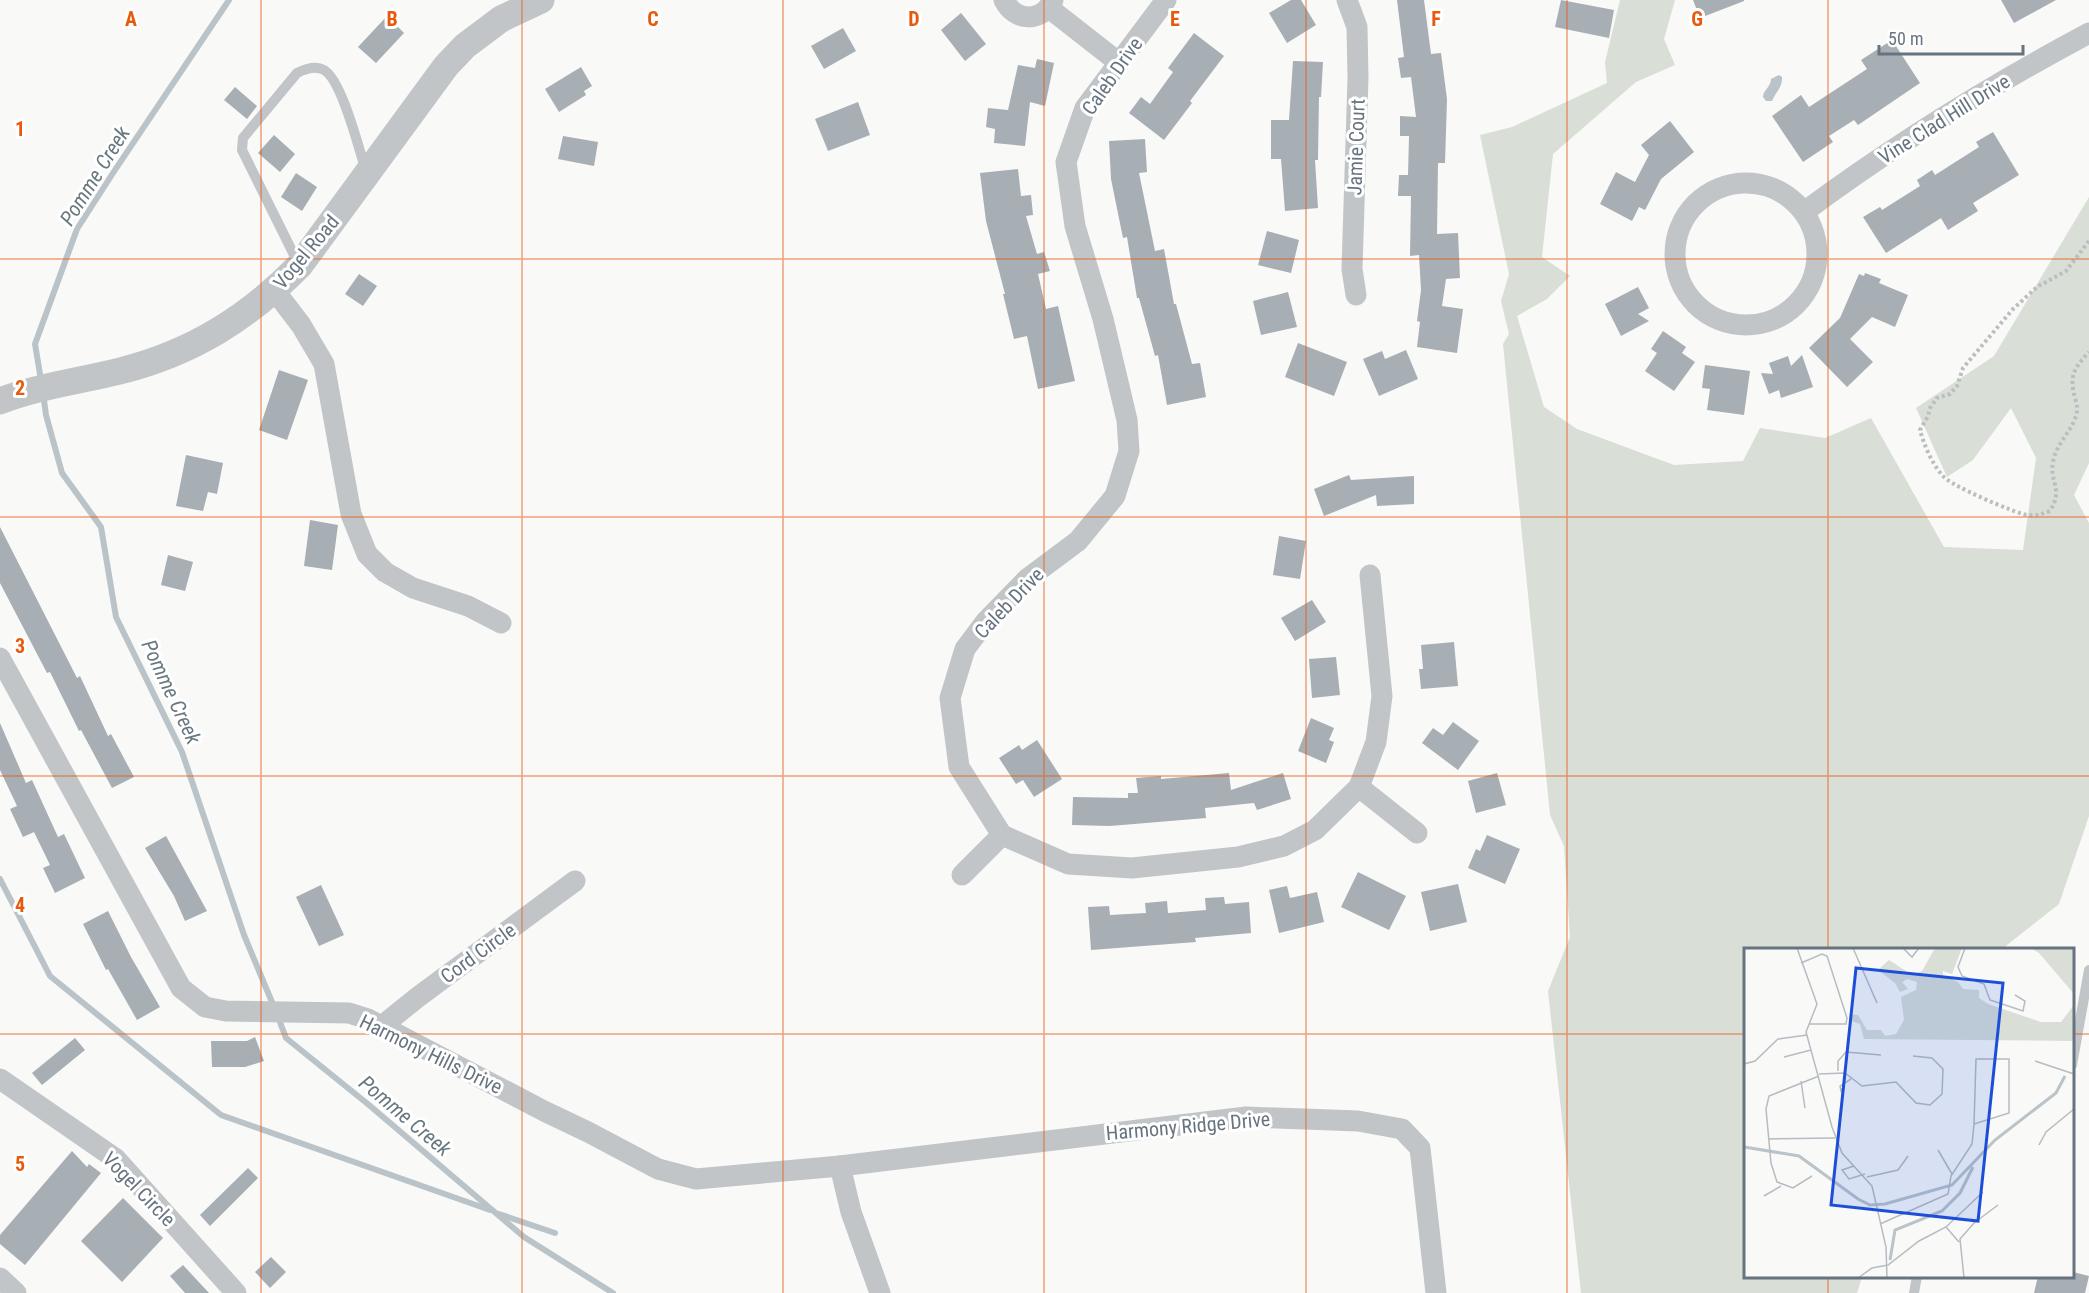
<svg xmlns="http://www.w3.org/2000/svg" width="2089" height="1293" font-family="'Roboto Condensed',sans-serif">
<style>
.green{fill:#d9ded7}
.water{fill:#bac3c8}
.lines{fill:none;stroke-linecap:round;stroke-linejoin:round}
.stream{stroke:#bac3c8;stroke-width:6}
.building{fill:#a7aeb4}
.path{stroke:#bbbec0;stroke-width:4;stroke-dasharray:3 3;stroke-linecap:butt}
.service{stroke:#c1c5c8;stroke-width:10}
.minor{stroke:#c1c5c8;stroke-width:21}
.tertiary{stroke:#c1c5c8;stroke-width:27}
.grid{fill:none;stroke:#e8590c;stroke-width:1.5;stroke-opacity:0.55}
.labels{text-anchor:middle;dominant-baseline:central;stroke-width:6;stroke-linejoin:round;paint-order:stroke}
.street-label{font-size:20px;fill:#67747f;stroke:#fff}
.water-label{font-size:21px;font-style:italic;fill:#68787f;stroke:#fff}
.inset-river{fill:none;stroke:#bac3c8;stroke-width:3}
.inset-road{fill:none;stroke:#b6bcc1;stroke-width:1.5}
.view{fill:#1d4ed8;fill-opacity:0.15;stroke:#1d4ed8;stroke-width:3}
.inset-edge{fill:none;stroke:#67747f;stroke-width:3}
.grid-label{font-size:20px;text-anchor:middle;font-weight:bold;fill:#e8590c;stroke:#fff;stroke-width:6;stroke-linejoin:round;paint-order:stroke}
</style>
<rect width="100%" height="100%" fill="#f9f9f8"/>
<polygon class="green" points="1620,0 1675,0 1664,39 1675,65 1636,82 1553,154 1542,257 1570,276 1547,299 1517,316 1544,407 1577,429 1674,465 1743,461 1760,428 1825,438 1871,418 1944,547 2023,550 2036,458 2011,408 1973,460 1947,477 1916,408 1994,356 2089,197 2089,463 2074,495 2089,523 2089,816 2059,904 2002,949 1746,950 1746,1276 1862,1277 1857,1293 1581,1293 1548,991 1570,937 1564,846 1550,815 1503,344 1509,334 1501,301 1509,274 1480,135 1512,127 1607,83 1605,62"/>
<path class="water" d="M1779 75 1782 77C1783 87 1775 93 1772 101H1766L1763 97C1763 90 1771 87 1771 79Z"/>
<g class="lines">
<g class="stream">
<polyline points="41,380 35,344 77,229 113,173 229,0"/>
<polyline points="43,393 46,415 62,473 101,527 116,617 182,752 244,935 274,1007"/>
<polyline points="0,879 50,976 221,1115 490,1210"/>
<polyline points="278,1017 286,1038 369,1105 524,1237 613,1293"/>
<polyline points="499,1214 555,1233"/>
</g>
</g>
<g class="building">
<polygon points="1291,0 1301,0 1316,25 1287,43 1269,13"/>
<polygon points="1397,0 1424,0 1431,54 1441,53 1447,99 1445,163 1438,163 1437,234 1458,233 1460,278 1446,279 1442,306 1463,309 1457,353 1417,347 1420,322 1417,321 1421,290 1419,255 1410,256 1411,196 1398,196 1399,175 1408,175 1409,136 1400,136 1400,116 1416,117 1411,77 1401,78 1398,58 1404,57"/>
<polygon points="1561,0 1614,10 1609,38 1555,27"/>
<polygon points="1693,0 1744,0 1744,1 1700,18"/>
<polygon points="2001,0 2056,0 2014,23"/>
<polygon points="961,13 986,44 965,61 941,30"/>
<polygon points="387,16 404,33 376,63 358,47"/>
<polygon points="843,28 856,51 824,69 811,46"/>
<polygon points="1194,33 1224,56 1190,101 1192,103 1164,140 1129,113 1141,97 1150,104 1173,72 1168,68"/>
<polygon points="1892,40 1920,83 1858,125 1854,120 1829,136 1833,142 1803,162 1772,116 1801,95 1809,107 1867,69 1861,60"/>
<polygon points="1037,59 1054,63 1045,106 1030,102 1025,146 994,143 995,129 986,127 988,108 1008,110 1018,65 1035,68"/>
<polygon points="1293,61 1323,62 1321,97 1319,97 1318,160 1315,160 1318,208 1285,211 1281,159 1271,159 1271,120 1289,120"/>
<polygon points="581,67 592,86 584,91 586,95 559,112 545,89"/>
<polygon points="235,87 257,106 247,119 224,100"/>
<polygon points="858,102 870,135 828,151 815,119"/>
<polygon points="1670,121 1694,152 1661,179 1645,210 1639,207 1632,221 1600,204 1616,172 1635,182 1649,155 1641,145"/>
<polygon points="1993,132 2019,175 1973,203 1978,211 1948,230 1941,218 1886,253 1863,217 1880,207 1882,210 1920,186 1917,180 1932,170 1935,175 1979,147 1976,142"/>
<polygon points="274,135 295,154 280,172 258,153"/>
<polygon points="563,136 598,142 594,166 558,159"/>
<polygon points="1145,139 1147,172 1139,173 1155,251 1164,249 1174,304 1176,304 1192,364 1200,363 1206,397 1167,405 1158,355 1155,356 1139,298 1137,298 1127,237 1123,238 1111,179 1109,141"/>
<polygon points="1018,169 1021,196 1031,195 1033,215 1026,216 1037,254 1044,252 1050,271 1038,274 1046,309 1058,306 1075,381 1038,389 1027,336 1014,339 1003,294 1005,294 986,221 980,173"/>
<polygon points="296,173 317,187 302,211 281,197"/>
<polygon points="1267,231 1299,240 1291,273 1258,265"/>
<polygon points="1865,273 1881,279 1879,283 1908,295 1895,327 1872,317 1850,339 1873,362 1847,387 1809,348 1840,318 1859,274 1864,276"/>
<polygon points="359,274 377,286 363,306 345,294"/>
<polygon points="1638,287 1649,308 1638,314 1649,321 1621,336 1605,304"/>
<polygon points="1288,292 1297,327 1261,335 1253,301"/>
<polygon points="1663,331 1686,347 1682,353 1695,362 1674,391 1645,371 1657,353 1651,349"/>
<polygon points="1298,343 1347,362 1334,396 1285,377"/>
<polygon points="1406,350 1418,379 1379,396 1363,359 1382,351 1385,359"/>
<polygon points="1802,355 1813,387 1781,398 1779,390 1769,394 1761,373 1773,374 1769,363 1788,356 1791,366"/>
<polygon points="1705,365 1750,371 1744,415 1707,410 1710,389 1702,388"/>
<polygon points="279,370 308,380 287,440 259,430"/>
<polygon points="186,455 223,463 217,494 208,492 203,511 176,506"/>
<polygon points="1349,475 1351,480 1414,476 1414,504 1377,506 1376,495 1324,516 1314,489"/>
<polygon points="310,520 338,525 332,570 304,566"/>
<polygon points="0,527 77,678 80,676 108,736 111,734 134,777 112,788 81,730 79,731 50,672 47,673 0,583"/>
<polygon points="1279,536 1306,541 1300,579 1273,575"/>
<polygon points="168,555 193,562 185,591 161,585"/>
<polygon points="1312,600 1326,622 1295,641 1281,618"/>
<polygon points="1454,642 1458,686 1421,689 1419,669 1423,669 1421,645"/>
<polygon points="1336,657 1340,695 1312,698 1309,659"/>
<polygon points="1311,718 1334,728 1329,740 1334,742 1326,763 1298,751"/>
<polygon points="1453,722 1479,741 1458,770 1422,743 1433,728 1443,735"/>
<polygon points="0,723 26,783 32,780 58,837 64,834 85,878 55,893 43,868 50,865 34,832 23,837 10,809 17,806 0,770"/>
<polygon points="1037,740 1062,779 1034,797 1023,780 1016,784 999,758 1019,745 1022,750"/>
<polygon points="1229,773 1231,790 1283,773 1291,799 1257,810 1254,803 1205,808 1206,818 1110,826 1072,825 1073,797 1128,798 1128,793 1138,793 1136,778 1161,776 1161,779"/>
<polygon points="1497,773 1506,805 1476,813 1468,781"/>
<polygon points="1487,835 1520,849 1505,884 1468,868 1476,849 1480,851"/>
<polygon points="166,836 207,911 185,921 174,896 145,848"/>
<polygon points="1358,872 1406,896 1389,930 1341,907"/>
<polygon points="1458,884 1467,922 1430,931 1421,892"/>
<polygon points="321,885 344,935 319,946 296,897"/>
<polygon points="1287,886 1290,898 1317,892 1324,922 1279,933 1269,890"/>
<polygon points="1224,897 1225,904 1249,902 1251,933 1195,938 1196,942 1091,950 1088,907 1109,906 1110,915 1146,913 1145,903 1167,901 1168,913 1206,910 1205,898"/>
<polygon points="108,911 131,957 160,1007 137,1020 108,969 106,970 83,924"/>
<polygon points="255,1037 264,1061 245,1067 212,1067 211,1041 247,1041"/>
<polygon points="75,1038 85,1050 42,1085 32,1073"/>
<polygon points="72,1151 87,1167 89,1164 101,1173 25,1265 0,1244 0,1235"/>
<polygon points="248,1168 258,1178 210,1226 200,1215"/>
<polygon points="123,1198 163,1238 122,1282 81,1241"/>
<polygon points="271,1257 286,1272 270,1288 255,1272"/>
<polygon points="183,1265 209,1293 185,1293 170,1276"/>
<polygon points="2073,1272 2089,1276 2085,1293 2034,1293 2038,1276 2073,1276"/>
</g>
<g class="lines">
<path class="path" d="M2089 241 2066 271 2037 287 2013 309 1963 368 1957 386 1950 394 1937 398 1930 408 1928 416 1920 430C1924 445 1932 464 1943 476 1949 485 2015 513 2027 515 2036 516 2042 514 2050 511 2064 488 2049 483 2053 462 2056 444 2071 432 2076 416 2078 409 2077 405 2075 398 2069 376 2074 368 2089 352"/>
<g class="service">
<path d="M298 263 242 150 243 138 297 73C305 69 315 65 324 70 342 80 359 150 366 171"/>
<polyline points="2072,1065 2089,970"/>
<polyline points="1914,1293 1917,1276"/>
</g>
<g class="minor">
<path d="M1004 0C1015 22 1042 23 1053 0"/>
<polyline points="1166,0 1085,108 1066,162 1075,226 1103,319 1127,420 1129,451 1115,496 1078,541 1027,579 986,621 965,649 950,698 959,767 1002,835 1068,864 1132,868 1238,857 1284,846 1315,830 1359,787 1376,742 1382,696 1370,575"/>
<polyline points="1347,0 1357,27 1358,78 1352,269 1356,295"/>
<polyline points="1049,8 1118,62"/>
<circle cx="1746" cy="254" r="71"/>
<path d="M1804 212C1894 145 1990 86 2089 33"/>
<polyline points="275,291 301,325 324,364 351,514 367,554 385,572 413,588 468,606 501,623"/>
<polyline points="0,658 181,988 205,1007 226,1011 349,1013 368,1019 544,1111 588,1132 658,1169 696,1179 840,1166 851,1212 880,1293"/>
<polyline points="1359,787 1417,833"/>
<polyline points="962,875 1002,835"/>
<polyline points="382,1026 418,997 575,881"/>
<polyline points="0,1079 116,1159 236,1293"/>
<polyline points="840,1166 1246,1117 1358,1121 1402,1129 1420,1148 1436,1293"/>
<polyline points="0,1278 16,1293"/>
</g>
<path class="tertiary" d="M0 401C39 386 80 381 120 371 192 353 248 318 300 265L446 66 465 46 501 19 541 0"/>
</g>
<path class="grid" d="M261 0V1293M522 0V1293M783 0V1293M1044 0V1293M1306 0V1293M1567 0V1293M1828 0V950M0 259H2089M0 517H2089M0 776H2089M0 1034H1746M2072 1034H2089M1828 1276V1293"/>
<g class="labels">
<g class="street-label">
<text transform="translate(1112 76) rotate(-55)">Caleb Drive</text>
<text transform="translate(1944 119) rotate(-32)">Vine Clad Hill Drive</text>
<text transform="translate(1356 147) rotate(-88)">Jamie Court</text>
<text transform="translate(306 252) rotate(-50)">Vogel Road</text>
<text transform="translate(1009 603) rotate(-46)">Caleb Drive</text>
<text transform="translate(478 953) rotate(-36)">Cord Circle</text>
<text transform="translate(431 1054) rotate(26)">Harmony Hills Drive</text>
<text transform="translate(1188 1126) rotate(-5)">Harmony Ridge Drive</text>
<text transform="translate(139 1189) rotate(46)">Vogel Circle</text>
</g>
<g class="water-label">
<text transform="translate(95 176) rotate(-58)">Pomme Creek</text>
<text transform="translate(171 692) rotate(65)">Pomme Creek</text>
<text transform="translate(405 1116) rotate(40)">Pomme Creek</text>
</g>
</g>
<g transform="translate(1744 948)">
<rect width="330" height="330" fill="#f9f9f8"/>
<path d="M191 0H218L208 26 199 23V27L214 34 219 41 235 42V50L244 56 297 74H317L330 57V93L120 91 116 76 105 72 106 66 114 67 123 82H137L141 88 152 86 160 72 157 49 172 42 173 34 163 31 158 34 164 41 156 44 151 35 134 22 145 12 168 27 178 23ZM287 0H330V46L295 5Z" fill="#d9ded7"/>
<path class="inset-river" d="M0 199 55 208 114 251 126 257 141 256 208 237 251 192 312 145 321 128M146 312 151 282 198 263 216 245 229 219"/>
<path class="inset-road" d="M53 0 73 56 62 84 88 179 98 205 128 238 142 299 143 330M109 0 133 55M159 0 168 9 175 0M221 0 214 19 218 28 240 36 246 52 279 63 281 53 271 47M57 15 78 6 83 8 103 70 102 76H65M40 109 67 102M291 113 330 126M0 116 11 113 34 91 63 87M94 123V113L102 104 137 107M75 126 101 125 118 138 152 134 172 155 186 157 198 146 199 121 188 110 169 108M57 133 61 160M100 138 97 143 96 138 107 131M24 191 91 190M295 197 302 184 330 161M194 202 208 226M110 218 98 222 105 231 121 226M68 228 49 240 33 234 27 215 22 161 25 148 75 128M123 229 154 222 164 208M20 248 37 238M136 276 204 246 207 228 228 196 230 176 265 165V111H232L230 176M202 279 215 294M0 330H48M114 330 128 320 144 317 175 293 202 279 239 244M220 330 216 291 230 275 254 257"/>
<path class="view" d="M112 20 259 35 234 273 87 257Z"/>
<rect width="330" height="330" class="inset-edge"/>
</g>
<g class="grid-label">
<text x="131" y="26">A</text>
<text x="392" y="26">B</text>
<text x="653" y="26">C</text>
<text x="914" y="26">D</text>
<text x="1175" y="26">E</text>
<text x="1436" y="26">F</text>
<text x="1697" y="26">G</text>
<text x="20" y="136">1</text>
<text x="20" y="395">2</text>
<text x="20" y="653">3</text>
<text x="20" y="912">4</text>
<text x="20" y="1171">5</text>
</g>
<path d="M1879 45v9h144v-9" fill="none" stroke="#67747f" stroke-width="3"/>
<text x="1888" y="45" font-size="18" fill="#67747f" stroke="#ffffff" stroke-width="4.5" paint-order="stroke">50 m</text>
</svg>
